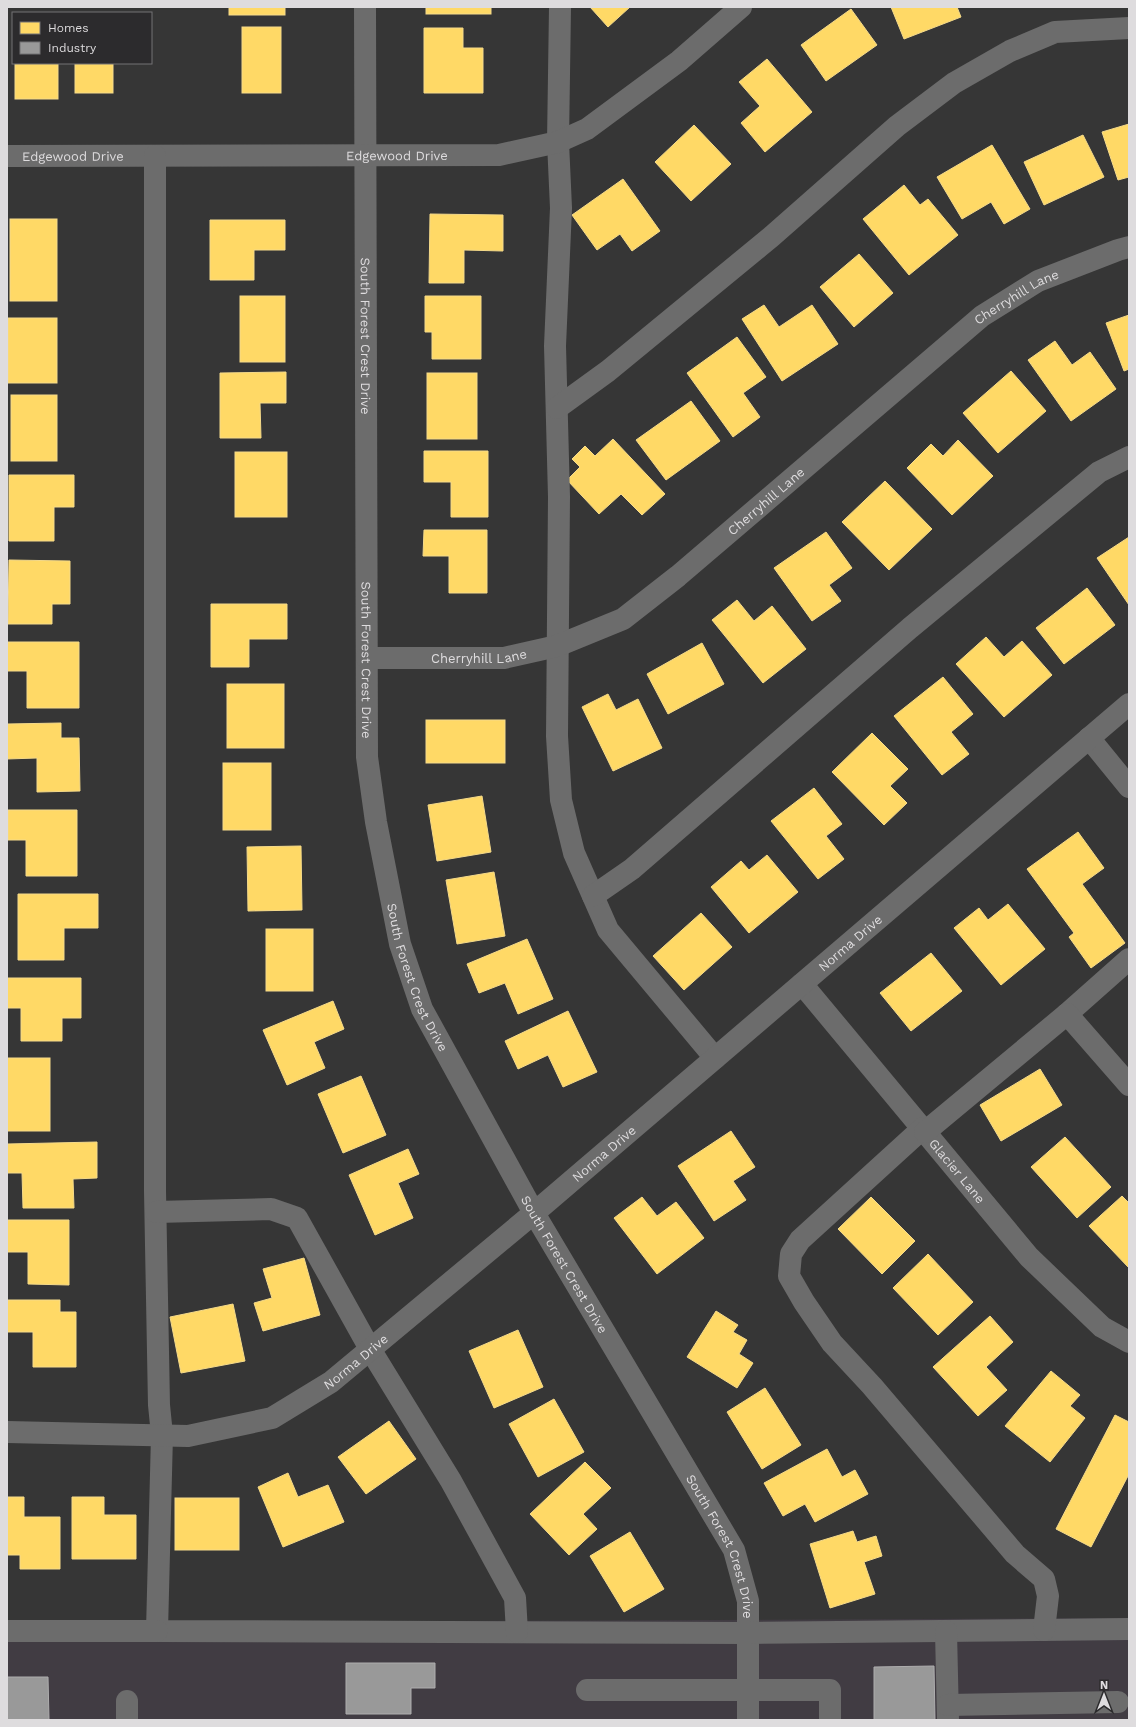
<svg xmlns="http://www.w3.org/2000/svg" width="1136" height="1727" font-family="'Work Sans',sans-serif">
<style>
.built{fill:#413c43}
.homes{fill:#ffd966;stroke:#f5da8a}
.industry{fill:#999;stroke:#aeadae}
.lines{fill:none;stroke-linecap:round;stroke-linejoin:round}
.minor{stroke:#6c6c6c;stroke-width:22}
.labels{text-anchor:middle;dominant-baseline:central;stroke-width:4;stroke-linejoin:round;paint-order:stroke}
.street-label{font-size:13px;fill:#dedcde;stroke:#2c2b2d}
</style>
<rect width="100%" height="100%" fill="#363636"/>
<polygon class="built" points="1129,1618 1129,1720 7,1720 7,1623"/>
<g class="homes">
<rect x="229" y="7" width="56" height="8"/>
<rect x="426" y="7" width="65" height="7"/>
<polygon points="590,7 630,7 608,27"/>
<polygon points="891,7 957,7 961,17 904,39"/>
<polygon points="851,9 877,45 826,81 801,45"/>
<rect x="242" y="27" width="39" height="66"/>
<polygon points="424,28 463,28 463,48 483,48 483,93 424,93"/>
<polygon points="767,59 812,112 765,152 741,123 760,106 739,82"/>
<rect x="15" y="63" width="43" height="36"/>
<rect x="75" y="63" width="38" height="30"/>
<polygon points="1129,124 1129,177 1118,180 1102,132"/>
<polygon points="694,125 731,164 691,201 655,162"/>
<polygon points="1083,135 1104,177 1044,205 1024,162"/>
<polygon points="992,145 1030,209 1004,224 991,202 962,219 937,177"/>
<polygon points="623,179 660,231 632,251 620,234 597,250 572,215"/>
<polygon points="904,185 920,205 928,199 958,235 909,275 863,219"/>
<polygon points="430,214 503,215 503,251 464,250 464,283 429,283"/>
<rect x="10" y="219" width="47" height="82"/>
<polygon points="210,220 285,220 285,250 254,250 254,280 210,280"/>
<polygon points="859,254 893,293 854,327 820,287"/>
<rect x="240" y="296" width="45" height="66"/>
<polygon points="425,296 481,296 481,359 432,359 432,332 425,332"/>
<polygon points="764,305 779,327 812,305 838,344 782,381 742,319"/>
<polygon points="1129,315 1129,369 1124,371 1106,323"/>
<rect x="8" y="318" width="49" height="65"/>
<polygon points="737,337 766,377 743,393 760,417 733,437 687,373"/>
<polygon points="1055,341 1072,365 1090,352 1116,389 1071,421 1028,360"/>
<polygon points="1011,371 1046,411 998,453 963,413"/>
<polygon points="286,372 286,403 260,403 261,438 220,438 220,373"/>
<rect x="427" y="373" width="50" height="66"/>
<rect x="11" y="395" width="46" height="66"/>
<polygon points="691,401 720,441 666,480 636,440"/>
<polygon points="613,439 665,494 642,515 621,494 599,514 567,480 580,467 572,459 585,446 595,456"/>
<polygon points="958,440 993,476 952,515 907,468 931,444 943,456"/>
<polygon points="424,451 488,451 488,517 451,517 451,482 424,482"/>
<rect x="235" y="452" width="52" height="65"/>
<polygon points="9,475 74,475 74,507 54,507 54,541 9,541"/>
<polygon points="885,481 932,529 889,570 842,522"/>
<polygon points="424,530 487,530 487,593 449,593 449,556 423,556"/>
<polygon points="826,532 852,568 829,585 841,601 812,621 774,568"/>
<polygon points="1129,537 1129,605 1097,558"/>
<polygon points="9,560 70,561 70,604 52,604 52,624 8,624"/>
<polygon points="1087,588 1115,625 1064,664 1036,628"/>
<polygon points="737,600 754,621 772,606 806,649 763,683 712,620"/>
<polygon points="211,604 287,604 287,639 249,639 249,667 211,667"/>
<polygon points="986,637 1004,657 1022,641 1052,675 1004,717 956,664"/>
<polygon points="7,642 79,642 79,708 27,708 27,671 7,671"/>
<polygon points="702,643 724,684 668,714 647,674"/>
<polygon points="943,677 973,714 951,732 969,754 942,775 894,716"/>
<rect x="227" y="684" width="57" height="64"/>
<polygon points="608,694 616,710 638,699 662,748 613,771 582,707"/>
<rect x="426" y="720" width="79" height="43"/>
<polygon points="61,723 61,738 79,738 80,791 37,792 37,758 7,759 7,724"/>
<polygon points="872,733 908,769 890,786 907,803 884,825 832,772"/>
<rect x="223" y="763" width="48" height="67"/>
<polygon points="814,788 842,824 826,836 844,859 818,879 771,821"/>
<polygon points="482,796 491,852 437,861 428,805"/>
<polygon points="8,810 77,810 77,876 26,876 26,840 8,840"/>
<polygon points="1078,832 1104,868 1082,884 1125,943 1091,968 1069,937 1074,933 1027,869"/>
<polygon points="301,846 302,910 248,911 247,847"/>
<polygon points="767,855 798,892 749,933 711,887 741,861 749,870"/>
<polygon points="494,872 505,936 457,944 446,880"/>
<polygon points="18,894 98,894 98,928 64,928 64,960 18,960"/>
<polygon points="1008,904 1045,949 1001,985 954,928 979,908 988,920"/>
<polygon points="701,913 732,947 684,990 653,956"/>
<rect x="266" y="929" width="47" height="62"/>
<polygon points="527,939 553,999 518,1014 505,983 479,993 467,964"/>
<polygon points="931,953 962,991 911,1031 880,993"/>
<polygon points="7,978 81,978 81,1018 62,1018 62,1041 21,1041 21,1008 7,1008"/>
<polygon points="333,1001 344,1029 314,1042 325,1068 287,1085 263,1030"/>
<polygon points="568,1011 597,1072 563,1087 548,1055 518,1069 505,1041"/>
<rect x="7" y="1058" width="43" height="73"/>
<polygon points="1040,1069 1062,1105 1001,1141 980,1105"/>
<polygon points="361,1076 386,1135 343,1153 318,1094"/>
<polygon points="731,1131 755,1167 733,1181 746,1200 714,1221 678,1166"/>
<polygon points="1065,1137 1111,1187 1077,1218 1031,1167"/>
<polygon points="97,1142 97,1178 73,1179 74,1208 23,1208 22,1173 7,1173 7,1144"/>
<polygon points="408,1149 419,1174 398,1183 413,1218 375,1235 349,1175"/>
<polygon points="1122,1196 1129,1203 1129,1268 1089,1226"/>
<polygon points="642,1197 657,1216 676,1202 704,1238 657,1274 614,1218"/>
<polygon points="871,1197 915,1241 882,1274 838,1229"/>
<polygon points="7,1220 69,1220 69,1285 28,1284 28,1252 7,1252"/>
<polygon points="928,1254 973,1302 938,1335 893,1288"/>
<polygon points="304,1258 320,1315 263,1331 254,1303 272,1298 263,1269"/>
<polygon points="7,1300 60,1300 60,1312 76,1312 76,1367 33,1367 33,1332 7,1332"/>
<polygon points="233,1304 245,1361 181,1373 170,1317"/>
<polygon points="716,1311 738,1325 733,1332 747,1340 739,1354 753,1363 737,1388 687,1357"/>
<polygon points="990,1316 1013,1342 986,1367 1007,1390 978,1416 933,1367"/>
<polygon points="518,1330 543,1387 494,1408 469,1351"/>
<polygon points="1051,1371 1080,1395 1070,1406 1085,1418 1050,1462 1005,1426"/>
<polygon points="765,1388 801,1445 762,1469 727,1412"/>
<polygon points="554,1399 584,1452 538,1477 509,1424"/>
<polygon points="1115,1415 1129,1422 1129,1474 1091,1547 1056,1529"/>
<polygon points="389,1421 416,1459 366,1494 338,1457"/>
<polygon points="827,1449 842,1477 855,1470 868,1494 815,1522 805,1504 783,1516 764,1483"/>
<polygon points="585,1462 611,1488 583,1514 597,1529 569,1555 530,1514"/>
<polygon points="288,1473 298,1497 328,1485 344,1522 283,1547 258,1487"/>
<polygon points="7,1497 24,1497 24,1517 60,1517 60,1569 20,1569 20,1555 7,1555"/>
<polygon points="72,1497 104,1497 104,1515 136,1515 136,1559 72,1559"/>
<rect x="175" y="1498" width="64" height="52"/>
<polygon points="853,1531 857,1542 876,1536 882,1556 864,1562 875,1594 830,1608 810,1544"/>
<polygon points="630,1532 664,1589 624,1612 590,1556"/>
</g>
<g class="industry">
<polygon points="346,1663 435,1663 435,1688 411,1688 411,1714 346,1714"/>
<polygon points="934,1666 935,1720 874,1720 874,1667"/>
<polygon points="7,1677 48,1677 49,1720 7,1720"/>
</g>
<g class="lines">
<g class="minor">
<path id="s1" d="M365 7 367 757 376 822 400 944 422 1009 534 1213 734 1550 748 1601V1720"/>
<polyline points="560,7 558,142 561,208 555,346 559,497 557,736 561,800 574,853 608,930 715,1058"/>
<path id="s2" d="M7 156 499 155 558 142 587 129 679 61 741 7"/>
<polyline points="155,156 155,1191 159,1405 162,1435 157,1631 748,1633 1129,1629"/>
<polyline points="557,408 608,371 771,237 897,126 954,83 1010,51 1055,32 1129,28"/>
<path id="s3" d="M367 658H504L557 646 623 619 678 576 982 316 1038 281 1118 250 1129 247"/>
<polyline points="1089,738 1129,787"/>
<polyline points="593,896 632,869 910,628 1099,472 1129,457"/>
<path id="s4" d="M802 984 1029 1257 1102 1327 1129 1342"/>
<polyline points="1067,1014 1129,959"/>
<polyline points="923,1128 800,1240 791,1254 789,1276 804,1302 832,1343 872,1386 1015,1554 1044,1579 1048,1596 1044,1630"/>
<polyline points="925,1132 1067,1014 1129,1085"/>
<polyline points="156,1212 271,1209 297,1218 370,1349 451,1481 515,1598 517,1632"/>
<path id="s5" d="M7 1432 188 1436 272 1418 331 1382 534 1213 1129 704"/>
<polyline points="7,1631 157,1631"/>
<polyline points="946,1631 948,1720"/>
<polyline points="587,1690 830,1690 830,1720"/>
<polyline points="127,1701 127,1720"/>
<polyline points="948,1705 1118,1702"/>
</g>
</g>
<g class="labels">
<g class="street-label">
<text stroke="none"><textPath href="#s2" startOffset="390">Edgewood Drive</textPath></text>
<text stroke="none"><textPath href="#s2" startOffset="66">Edgewood Drive</textPath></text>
<text stroke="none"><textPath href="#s3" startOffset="772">Cherryhill Lane</textPath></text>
<text stroke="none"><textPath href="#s1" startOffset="329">South Forest Crest Drive</textPath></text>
<text stroke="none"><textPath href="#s3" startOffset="448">Cherryhill Lane</textPath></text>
<text stroke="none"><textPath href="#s3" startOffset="112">Cherryhill Lane</textPath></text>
<text stroke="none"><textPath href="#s1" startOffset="653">South Forest Crest Drive</textPath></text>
<text stroke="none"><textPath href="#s5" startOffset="1016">Norma Drive</textPath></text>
<text stroke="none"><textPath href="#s1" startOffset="977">South Forest Crest Drive</textPath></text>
<text stroke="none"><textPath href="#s5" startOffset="692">Norma Drive</textPath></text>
<text stroke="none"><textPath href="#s4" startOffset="243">Glacier Lane</textPath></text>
<text stroke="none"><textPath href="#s1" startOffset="1301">South Forest Crest Drive</textPath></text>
<text stroke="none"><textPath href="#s5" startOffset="368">Norma Drive</textPath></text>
<text stroke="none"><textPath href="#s1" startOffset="1625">South Forest Crest Drive</textPath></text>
</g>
</g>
<rect width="1136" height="1727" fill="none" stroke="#dedcde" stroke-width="16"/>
<rect x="12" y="12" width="140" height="52" fill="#2c2b2d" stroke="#737274"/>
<rect x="20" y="22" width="20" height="12" fill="#ffd966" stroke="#737274"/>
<text x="48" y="32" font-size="12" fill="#dedcde">Homes</text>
<rect x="20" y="42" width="20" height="12" fill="#999999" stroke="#737274"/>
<text x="48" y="52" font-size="12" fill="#dedcde">Industry</text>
<g transform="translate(1104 1695)" stroke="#2c2b2d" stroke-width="3" paint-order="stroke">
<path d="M0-3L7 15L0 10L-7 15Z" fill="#dedcde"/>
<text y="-6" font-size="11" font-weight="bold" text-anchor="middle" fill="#dedcde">N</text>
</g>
</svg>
